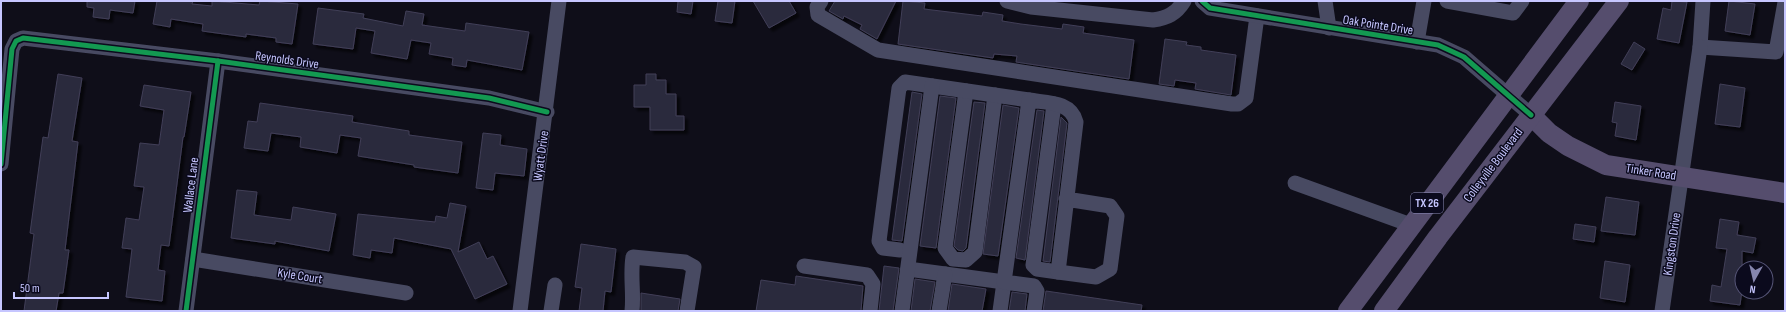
<svg xmlns="http://www.w3.org/2000/svg" width="1786" height="312" font-family="'Sofia Sans Condensed',sans-serif">
<style>
.building{fill:#2b2a3c;stroke:#413f58;filter:url(#shadow)}
.lines{fill:none;stroke-linecap:round;stroke-linejoin:round}
.minor{stroke:#484a62;stroke-width:15}
.major{stroke:#554d6d;stroke-width:20}
.cycleway-casing{stroke:#0b0a1d;stroke-width:8}
.cycleway{stroke:#139951;stroke-width:5}
.labels{text-anchor:middle;dominant-baseline:central;stroke-width:3;stroke-linejoin:round;paint-order:stroke}
.shield{fill:#0b0a1d;stroke:#8e8ebb;stroke-width:1}
.shield-label{font-size:12px;font-weight:bold;fill:#c6c6ff}
.street-label{font-size:13px;fill:#c6c6ff;stroke:#0b0a1d}
</style>
<defs>
<filter id="shadow"><feDropShadow dx="3.5" dy="3.5" stdDeviation="1" flood-color="#0009"/></filter>
</defs>
<rect width="100%" height="100%" fill="#0f0e19"/>
<g class="building">
<polygon points="87,1 135,1 133,13 110,10 109,19 93,17 94,8 87,7"/>
<polygon points="157,1 193,1 192,4 212,6 212,1 259,5 260,1 298,4 292,44 276,42 276,38 246,34 246,37 202,31 203,24 171,19 170,27 153,24"/>
<polygon points="678,1 693,1 691,14 677,12"/>
<polygon points="718,1 735,1 732,23 715,21"/>
<polygon points="753,1 789,1 796,13 769,28"/>
<polygon points="835,1 896,1 877,39 860,29 862,25 844,16 843,19 829,11"/>
<polygon points="903,1 925,3 924,9 982,16 983,12 1003,15 1002,21 1021,24 1062,29 1063,24 1084,27 1083,33 1134,40 1129,79 1016,62 1017,56 994,54 993,58 898,44"/>
<polygon points="1672,1 1687,2 1679,43 1657,39 1663,8 1671,10"/>
<polygon points="1729,1 1755,4 1750,35 1725,31"/>
<polygon points="318,8 364,14 363,18 403,26 406,11 424,14 422,25 465,31 466,23 529,32 522,70 467,60 466,67 452,65 453,58 429,54 431,43 411,40 407,59 371,53 375,31 356,28 353,49 313,44"/>
<polygon points="1165,39 1187,42 1186,45 1201,47 1201,50 1236,55 1231,95 1195,89 1196,83 1175,80 1174,86 1159,84"/>
<polygon points="1634,42 1645,49 1632,70 1621,64"/>
<polygon points="58,74 82,78 72,141 78,142 65,250 69,250 63,293 59,293 56,311 24,311 34,234 30,233 43,137 48,138"/>
<polygon points="646,74 656,74 656,80 666,80 666,94 676,94 676,116 684,116 684,130 650,130 650,107 634,107 634,85 646,85"/>
<polygon points="1720,84 1745,88 1740,127 1715,124"/>
<polygon points="144,85 191,92 184,137 183,137 169,246 161,245 158,270 165,271 162,301 126,297 132,249 122,248 126,218 139,220 144,187 134,186 140,143 159,145 164,110 140,106"/>
<polygon points="912,92 922,94 902,241 892,240"/>
<polygon points="940,96 956,98 936,248 920,246"/>
<polygon points="974,102 985,103 966,248 963,251 958,250 954,246"/>
<polygon points="1615,102 1641,106 1636,140 1615,136 1617,123 1612,122"/>
<polygon points="260,103 353,116 352,122 409,131 409,135 462,142 458,173 414,167 414,165 358,156 361,138 340,135 337,153 300,147 301,137 271,133 268,151 244,148 248,121 257,122"/>
<polygon points="1003,105 1019,108 998,256 983,254"/>
<polygon points="1037,110 1044,111 1025,260 1016,258"/>
<polygon points="1061,117 1067,123 1050,262 1043,261"/>
<polygon points="483,133 501,135 500,145 527,149 524,176 495,173 493,190 476,188"/>
<polygon points="237,190 257,192 254,215 291,220 293,207 336,214 329,251 275,241 275,244 231,238"/>
<polygon points="1606,197 1639,202 1635,235 1601,231"/>
<polygon points="450,203 466,206 458,252 479,242 487,259 493,256 507,284 475,299 451,249 394,238 392,253 371,250 370,258 353,255 358,214 435,222 436,216 447,218"/>
<polygon points="1720,219 1739,222 1737,235 1756,238 1753,253 1742,251 1742,290 1740,305 1710,301 1712,285 1721,287 1727,249 1716,248"/>
<polygon points="1575,224 1596,227 1594,242 1573,239"/>
<polygon points="581,244 616,249 611,292 605,291 603,311 579,311 582,288 575,287"/>
<polygon points="1605,261 1630,265 1625,302 1600,298"/>
<polygon points="884,266 899,268 893,311 879,311"/>
<polygon points="796,276 863,286 861,311 756,311 761,280 795,285"/>
<polygon points="915,279 935,282 930,311 911,311"/>
<polygon points="952,284 986,289 982,311 948,311"/>
<polygon points="1046,291 1142,305 1141,311 1043,311"/>
<polygon points="1012,292 1027,294 1025,311 1009,311"/>
<polygon points="641,293 680,299 678,311 641,311"/>
</g>
<g class="lines">
<g class="minor">
<polyline points="821,1 817,7 818,15 878,50 1232,104 1238,104 1246,98 1257,16"/>
<path d="M1007 1 1031 7 1153 20C1167 18 1176 14 1184 1"/>
<polyline points="1202,1 1210,8 1438,45 1464,57 1531,115"/>
<polyline points="1325,1 1329,28"/>
<polyline points="1447,1 1513,13 1522,1"/>
<polyline points="1703,1 1700,47 1776,52 1785,2"/>
<polyline points="1417,42 1424,1"/>
<polyline points="966,91 945,248 953,259 966,260 975,252 995,95"/>
<polyline points="1054,104 1033,265 1037,269 1058,272"/>
<polyline points="1,164 12,49 16,41 23,38 218,61 489,98 547,112"/>
<polyline points="1295,183 1411,225"/>
<polyline points="900,250 883,248 879,241 899,88 905,82 1029,100"/>
<polyline points="193,259 406,293"/>
<polyline points="804,266 867,275 873,284 870,311"/>
<polyline points="908,269 1004,282 1000,311"/>
<polyline points="186,311 218,61"/>
<polyline points="520,311 559,1"/>
<polyline points="551,311 555,285"/>
<path d="M632 311C634 293 630 275 633 257L685 262 694 267 687 311"/>
<polyline points="902,311 932,86"/>
<polyline points="939,311 945,274"/>
<path d="M1034 311 1037 291 1034 286 1004 282 1029 100C1046 103 1071 101 1076 122L1058 272 1096 277 1110 269 1117 216 1110 206 1066 199"/>
<polyline points="1662,311 1700,47"/>
</g>
<g class="major">
<polyline points="1531,115 1549,133 1568,146 1606,165 1785,193"/>
<polyline points="1348,311 1579,1"/>
<polyline points="1384,311 1438,237 1619,1"/>
</g>
<defs>
<g id="cycleway">
<polyline points="1202,1 1210,8 1438,45 1464,57 1531,115"/>
<polyline points="1,164 12,49 16,41 23,38 218,61 489,98 547,112"/>
<polyline points="186,311 218,61"/>
</g>
</defs>
<use href="#cycleway" class="cycleway-casing"/>
<use href="#cycleway" class="cycleway"/>
</g>
<g class="labels">
<rect class="shield" x="1411" y="193" width="32" height="20" rx="3"/>
<g class="shield-label">
<text x="1427" y="203">TX 26</text>
</g>
<g class="street-label">
<text transform="translate(1378 25) rotate(9)">Oak Pointe Drive</text>
<text transform="translate(287 60) rotate(8)">Reynolds Drive</text>
<text transform="translate(541 156) rotate(-82)">Wyatt Drive</text>
<text transform="translate(1493 165) rotate(-53)">Colleyville Boulevard</text>
<text transform="translate(1651 172) rotate(9)">Tinker Road</text>
<text transform="translate(191 185) rotate(-83)">Wallace Lane</text>
<text transform="translate(1672 244) rotate(-82)">Kingston Drive</text>
<text transform="translate(300 276) rotate(9)">Kyle Court</text>
</g>
</g>
<rect width="1786" height="312" fill="none" stroke="#c6c6ff" stroke-width="4"/>
<g transform="translate(1754 280) rotate(188)"><circle r="19" fill="#0b0a1d" stroke="#565577"/>
<path d="M0-3L7 15L0 10L-7 15Z" fill="#8686ae"/>
<text y="-6" font-size="11" font-weight="bold" text-anchor="middle" fill="#c6c6ff">N</text>
</g>
<path d="M14 292v6h94v-6" fill="none" stroke="#c6c6ff" stroke-width="2"/>
<text x="20" y="292" font-size="12" fill="#c6c6ff" stroke="#0b0a1d" stroke-width="3" paint-order="stroke">50 m</text>
</svg>
